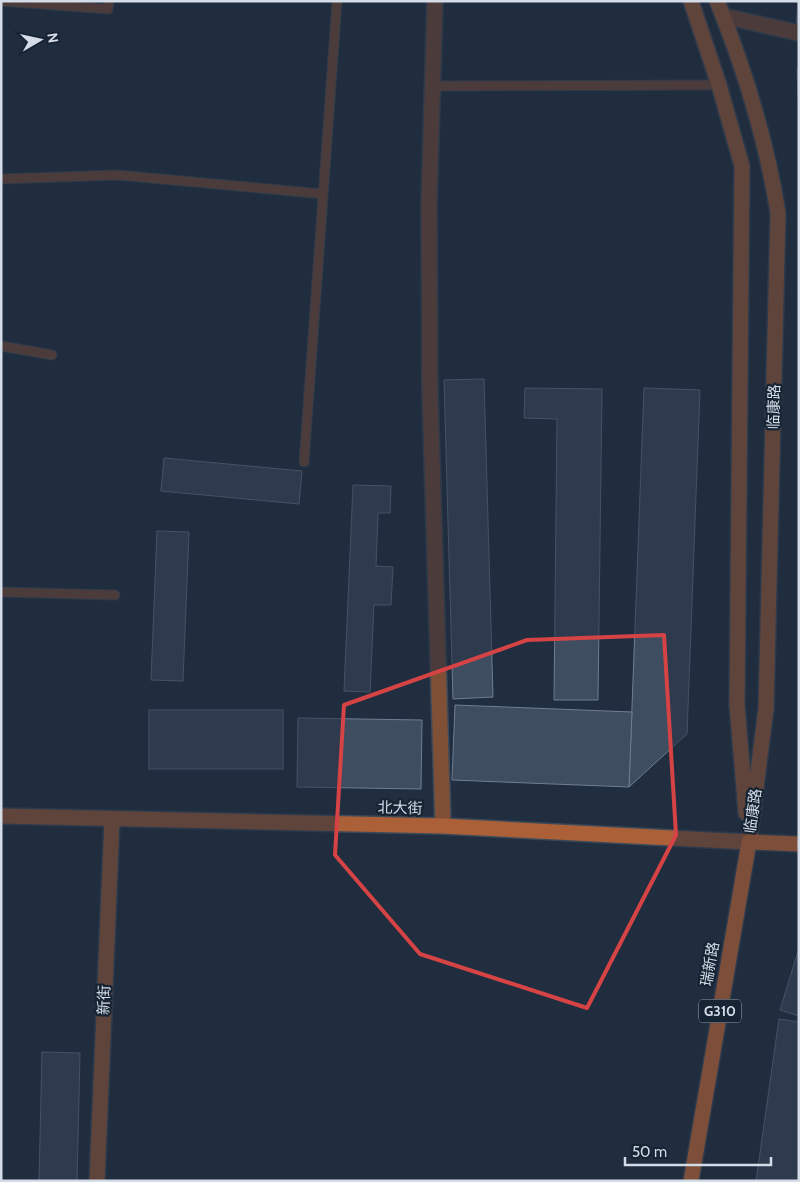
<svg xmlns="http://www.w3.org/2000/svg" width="800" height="1182" font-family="Cabin,'Noto Sans SC',sans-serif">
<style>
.building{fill:#3f4d60;stroke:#6f7e93}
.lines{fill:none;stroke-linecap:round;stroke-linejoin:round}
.lane-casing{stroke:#3d4a5a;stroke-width:11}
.street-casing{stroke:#3d4a5a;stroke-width:18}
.secondary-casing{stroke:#3d4a5a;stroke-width:18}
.highway-casing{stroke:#3d4a5a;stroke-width:18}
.lane{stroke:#7f4f36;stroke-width:9}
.street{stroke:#7f4f36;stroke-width:15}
.secondary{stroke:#ac6037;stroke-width:15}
.highway{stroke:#ee7732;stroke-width:15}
.marked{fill:none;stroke:#d64345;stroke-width:4;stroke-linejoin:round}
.labels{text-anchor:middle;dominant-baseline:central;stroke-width:4.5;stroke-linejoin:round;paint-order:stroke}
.shield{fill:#172434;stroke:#9ba5b1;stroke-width:1}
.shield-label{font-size:14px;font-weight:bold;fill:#d3dce7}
.street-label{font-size:15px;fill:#d3dce7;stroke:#172434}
</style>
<rect width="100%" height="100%" fill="#212e3f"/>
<g class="building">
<polygon points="798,1 799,1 799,29 796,29"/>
<polygon points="797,69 799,69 799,114"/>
<polygon points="484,379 493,697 453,699 444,380"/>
<polygon points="525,388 602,389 598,700 554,700 557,419 524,418"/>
<polygon points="644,388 700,390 687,734 629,787"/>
<polygon points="164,458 302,471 299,504 161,491"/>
<polygon points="353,485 391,486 390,513 378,513 376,566 393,567 391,605 374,605 370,692 344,691"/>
<polygon points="157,531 189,532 183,681 151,680"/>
<polygon points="455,705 632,712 629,787 452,780"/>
<rect x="149" y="710" width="134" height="59"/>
<polygon points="298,718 422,720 421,789 297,787"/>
<polygon points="799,948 799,1016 780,1010"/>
<polygon points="779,1019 799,1022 799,1181 756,1181"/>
<polygon points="42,1052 80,1053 77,1181 39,1181"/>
</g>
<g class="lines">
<defs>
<g id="lane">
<polyline points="1,1 108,9 109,1"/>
<polyline points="432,86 719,85"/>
<polyline points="1,179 118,175 323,194"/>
<polyline points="1,346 52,355"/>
<polyline points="304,462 337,1"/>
<polyline points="1,592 115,595"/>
</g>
<g id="street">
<polyline points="435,1 429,204 430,393 443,826"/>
<polyline points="723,16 799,33"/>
</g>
<g id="secondary">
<polyline points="691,1 719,85 742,166 737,705 746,813"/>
<path d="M717 1C745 70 766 139 778 213L766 709 749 842"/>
<polyline points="1,816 443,826 749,842"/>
<polyline points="97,1181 112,820"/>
</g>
<polyline id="highway" points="691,1181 749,842 799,844"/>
</defs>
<use href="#lane" class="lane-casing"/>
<use href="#street" class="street-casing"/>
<use href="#secondary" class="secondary-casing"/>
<use href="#highway" class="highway-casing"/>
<use href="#lane" class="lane"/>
<use href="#street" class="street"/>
<use href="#secondary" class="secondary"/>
<use href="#highway" class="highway"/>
</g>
<path d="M0 0H800V1182H0ZM664 635 676 835 587 1008 420 954 335 855 344 705 527 640Z" fill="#212e3f" fill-opacity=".55" fill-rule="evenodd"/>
<path class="marked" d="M664 635 676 835 587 1008 420 954 335 855 344 705 527 640Z"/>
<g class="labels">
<rect class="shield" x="699" y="999.5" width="42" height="23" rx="4"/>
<g class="shield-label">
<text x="720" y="1011">G310</text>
</g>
<g class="street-label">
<text transform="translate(774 407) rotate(-89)">临康路</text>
<text transform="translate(400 808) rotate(1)">北大街</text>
<text transform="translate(753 811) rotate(-82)">临康路</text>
<text transform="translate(710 964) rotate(-80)">瑞新路</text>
<text transform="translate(104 1000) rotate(-88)">新街</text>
</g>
</g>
<rect width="800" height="1182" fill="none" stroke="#d3dce7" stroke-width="5"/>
<g transform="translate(40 40) rotate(81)" stroke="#172434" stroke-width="4" paint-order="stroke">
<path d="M0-4L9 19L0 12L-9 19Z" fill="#d3dce7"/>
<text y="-8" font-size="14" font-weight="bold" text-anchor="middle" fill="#d3dce7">N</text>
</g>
<path d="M625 1157v8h146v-8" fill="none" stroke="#d3dce7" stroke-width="2.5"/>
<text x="632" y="1157" font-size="15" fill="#d3dce7" stroke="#172434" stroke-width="4" paint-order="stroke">50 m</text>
</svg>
